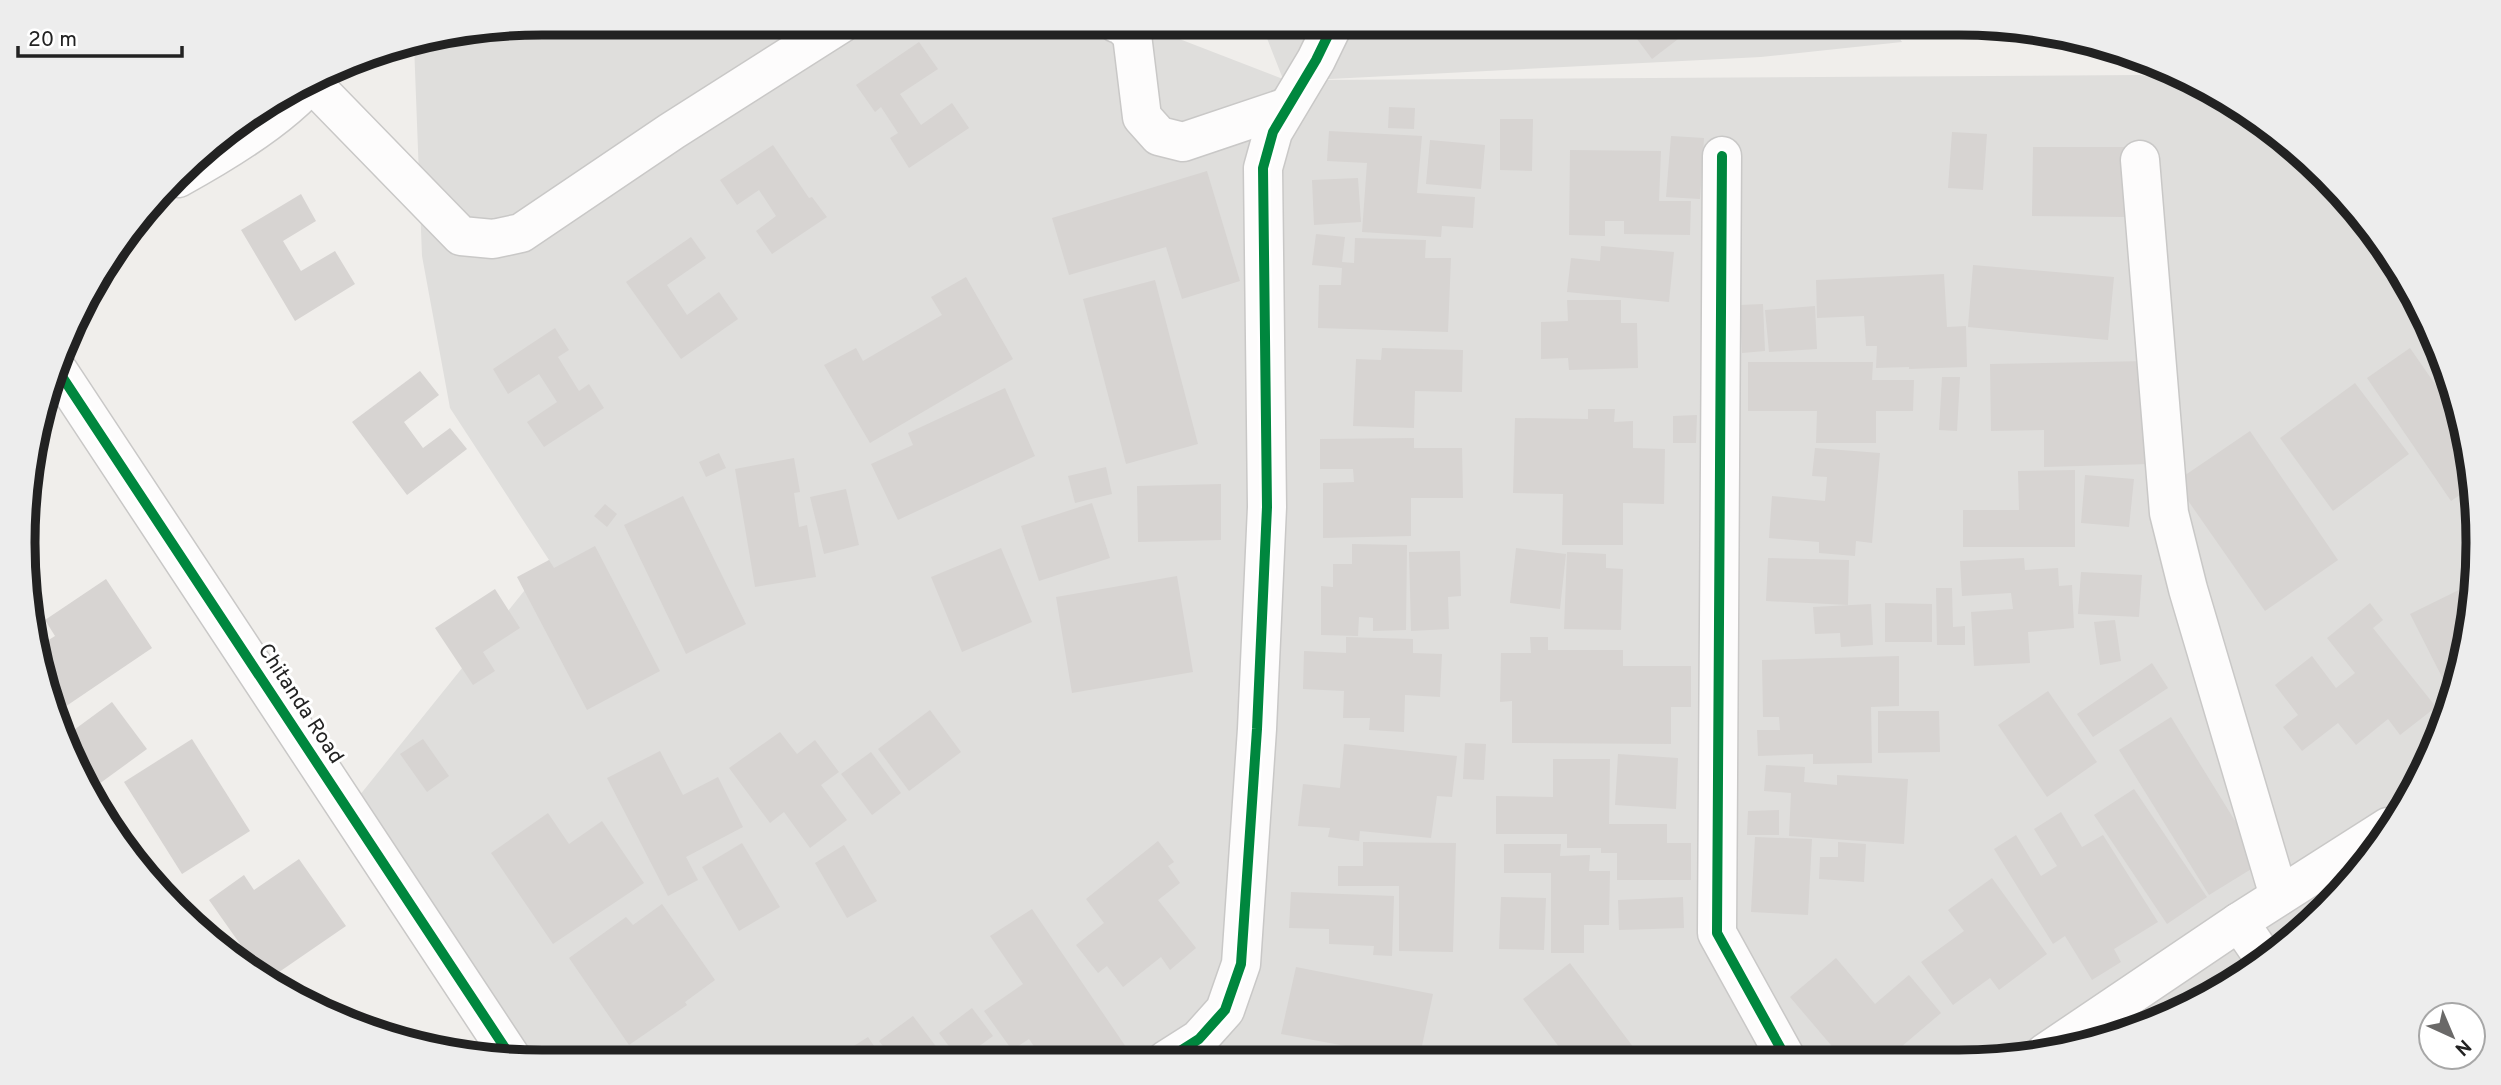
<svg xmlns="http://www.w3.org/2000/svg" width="2501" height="1085" font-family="Overpass,sans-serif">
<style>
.residential{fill:#dfdedc}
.building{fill:#d7d4d2}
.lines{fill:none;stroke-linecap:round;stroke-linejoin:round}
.minor-casing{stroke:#c9c8c7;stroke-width:41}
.minor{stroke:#fdfcfc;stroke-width:38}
.cycleway-casing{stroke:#fff;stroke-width:15}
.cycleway{stroke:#00873e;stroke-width:10}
.labels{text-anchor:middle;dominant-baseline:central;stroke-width:6;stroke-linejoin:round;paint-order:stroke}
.street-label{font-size:21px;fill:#222;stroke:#fff}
.rim{fill:none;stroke:#222;stroke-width:9}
</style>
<rect width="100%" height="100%" fill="#f0eeeb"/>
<polygon class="residential" points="543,23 1138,23 1283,79 1261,23 1889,23 1902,42 1761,57 1310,80 2140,75 2206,87 2219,93 2301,152 2371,226 2425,313 2461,408 2477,509 2474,611 2451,710 2371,859 2275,955 2158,1023 2027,1058 542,1062 495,1054 347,811 549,560 450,408 422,256 414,44"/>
<g class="building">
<polygon points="1625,23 1699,23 1652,59"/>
<polygon points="919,42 938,69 900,94 921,125 952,103 969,128 909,168 890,138 898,133 881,107 875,112 856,85"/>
<polygon points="1389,107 1415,108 1414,129 1388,128"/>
<polygon points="1500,119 1533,119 1532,171 1500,170"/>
<polygon points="1329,131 1422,136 1417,193 1475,197 1473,228 1442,226 1441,237 1362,232 1367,163 1327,161"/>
<polygon points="1952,132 1987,134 1983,190 1948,188"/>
<polygon points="1671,136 1704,138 1700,199 1666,197"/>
<polygon points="1430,140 1485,145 1481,189 1426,184"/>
<polygon points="773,145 809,198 812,197 827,217 772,254 756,231 776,216 759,190 737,205 720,180"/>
<polygon points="2033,147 2126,147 2125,217 2032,216"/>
<polygon points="1570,150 1661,151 1659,201 1691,201 1690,235 1624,234 1624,221 1605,221 1605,236 1569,235"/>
<polygon points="1207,171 1240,281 1182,299 1166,247 1069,275 1052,218"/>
<polygon points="1358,178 1361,222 1314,225 1312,180"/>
<polygon points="301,194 316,221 283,241 301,271 335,251 355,284 295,321 241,230"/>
<polygon points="1316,234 1345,237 1342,262 1354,263 1355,238 1426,240 1425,258 1451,258 1448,332 1318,328 1319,285 1341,285 1342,268 1312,265"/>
<polygon points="691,237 706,258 667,285 687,315 719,292 738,319 681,359 626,282"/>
<polygon points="1601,246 1674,252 1669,302 1567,292 1571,258 1600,261"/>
<polygon points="1973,265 2114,277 2108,340 1968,327"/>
<polygon points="1944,274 1947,327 1966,326 1967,367 1909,369 1909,367 1876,368 1877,346 1866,346 1864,316 1817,318 1816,280"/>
<polygon points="966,277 1013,359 870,443 824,365 856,348 863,361 942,315 931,297"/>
<polygon points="1155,280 1198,444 1126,464 1083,299"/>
<polygon points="1567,300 1621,300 1621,323 1637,323 1638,368 1569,370 1568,358 1541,359 1541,322 1568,321"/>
<polygon points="1763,304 1765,351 1742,353 1740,305"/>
<polygon points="1815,306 1817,349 1769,352 1765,310"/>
<polygon points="555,328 569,350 558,357 579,391 589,384 604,408 544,447 527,422 557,402 539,374 508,394 493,369"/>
<polygon points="1382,348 1463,350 1462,392 1415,391 1414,428 1353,426 1356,359 1381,360"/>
<polygon points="2410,348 2437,387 2449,379 2461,408 2473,486 2451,501 2367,378"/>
<polygon points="2148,361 2150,464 2044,467 2044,430 1991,431 1990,364"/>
<polygon points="1748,362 1873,362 1872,380 1914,380 1913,411 1876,411 1876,443 1816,443 1817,411 1748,411"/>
<polygon points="420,371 439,395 404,422 423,448 450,428 467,449 407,495 352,422"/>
<polygon points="1942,377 1960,377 1957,431 1939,430"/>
<polygon points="2355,383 2409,454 2333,511 2280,438"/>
<polygon points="1005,388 1035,456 898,520 871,464 913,445 908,433"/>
<polygon points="1588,409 1615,409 1614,422 1633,421 1633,448 1665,449 1664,504 1623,503 1623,545 1562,545 1563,494 1513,493 1515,418 1588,419"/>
<polygon points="1697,415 1696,443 1673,443 1673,416"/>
<polygon points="2250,431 2338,560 2265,611 2175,482"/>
<polygon points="1414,438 1414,448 1462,448 1463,498 1411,498 1411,536 1323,538 1323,483 1354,482 1353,469 1320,469 1320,439"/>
<polygon points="1815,448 1880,453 1872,543 1856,541 1855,556 1819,553 1819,542 1769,538 1772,496 1825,501 1827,477 1812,476"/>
<polygon points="719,453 726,468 706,477 699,462"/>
<polygon points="794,458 800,492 794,493 799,527 807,525 816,577 755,587 735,469"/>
<polygon points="1106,467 1112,494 1075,503 1068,476"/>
<polygon points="2075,470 2075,547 1963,547 1963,510 2019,510 2018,471"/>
<polygon points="2085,475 2134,479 2129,527 2081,523"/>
<polygon points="1221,484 1221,540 1138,542 1137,486"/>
<polygon points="846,489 859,545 824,554 810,497"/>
<polygon points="683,496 746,624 686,654 624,525"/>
<polygon points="1092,503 1110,558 1039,581 1021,526"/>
<polygon points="605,504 617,514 607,527 594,516"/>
<polygon points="2476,540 2476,556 2468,545"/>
<polygon points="1352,544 1407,545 1406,630 1373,631 1373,618 1359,617 1358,636 1321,635 1321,586 1333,587 1333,564 1352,564"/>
<polygon points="595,546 660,671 587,710 517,577 549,560 554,568"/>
<polygon points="1001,548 1032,622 962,652 931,577"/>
<polygon points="1516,548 1566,554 1560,609 1510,603"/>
<polygon points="1460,551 1461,596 1448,597 1449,629 1411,631 1409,552"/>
<polygon points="1567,552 1606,554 1606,568 1623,569 1621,630 1564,629"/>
<polygon points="1768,558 1849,560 1848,605 1766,601"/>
<polygon points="2024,558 2025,570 2058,568 2059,586 2072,585 2074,628 2028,632 2030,663 1974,666 1971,612 2013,609 2011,593 1962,596 1960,561"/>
<polygon points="2081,572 2142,575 2139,617 2078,614"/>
<polygon points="1177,576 1193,672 1072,693 1056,597"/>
<polygon points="106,579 152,648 53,715 36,648 55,636 45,620"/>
<polygon points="2475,582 2474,611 2459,673 2444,681 2410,614"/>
<polygon points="1936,588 1952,588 1953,627 1965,626 1965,645 1937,645"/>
<polygon points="495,589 520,628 483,652 495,671 473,685 435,628"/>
<polygon points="1885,603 1932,604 1932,642 1885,642"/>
<polygon points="2370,603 2383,620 2373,628 2436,707 2400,735 2388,719 2356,745 2338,723 2302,751 2283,727 2298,715 2275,685 2312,656 2336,688 2355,673 2327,638"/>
<polygon points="1871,604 1873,645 1841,647 1840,633 1815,634 1813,607"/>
<polygon points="2115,620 2121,661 2100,665 2094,622"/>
<polygon points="1346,637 1413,639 1413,653 1442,654 1440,697 1405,695 1404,732 1369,730 1370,718 1343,718 1344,691 1303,689 1304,651 1346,653"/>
<polygon points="1530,637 1548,637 1548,650 1623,650 1623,666 1691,666 1691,707 1671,707 1671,744 1512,743 1512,701 1500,702 1501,653 1531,653"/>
<polygon points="1899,656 1899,706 1871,707 1872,763 1813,764 1813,754 1758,756 1757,730 1780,730 1779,717 1763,717 1762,660"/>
<polygon points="2152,663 2168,688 2093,737 2077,714"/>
<polygon points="2048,691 2097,762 2047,797 1998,725"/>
<polygon points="112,702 147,749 88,792 63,738"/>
<polygon points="930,710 961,752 909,791 878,749"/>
<polygon points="1878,711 1939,711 1940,752 1878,753"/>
<polygon points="2171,717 2261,863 2209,895 2119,750"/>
<polygon points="780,732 797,754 815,740 839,772 821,785 847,820 810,848 784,812 770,823 729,768"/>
<polygon points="192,739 250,831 182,874 124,782"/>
<polygon points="423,739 449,776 427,792 400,754"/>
<polygon points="1465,743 1486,744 1484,780 1463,779"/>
<polygon points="1344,744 1457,756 1452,797 1437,796 1431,838 1360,831 1359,841 1328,837 1330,828 1298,826 1303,784 1340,788"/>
<polygon points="660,751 683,795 718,777 743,827 686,857 698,880 668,896 607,778"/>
<polygon points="871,752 901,793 872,815 841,774"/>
<polygon points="1618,754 1678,758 1676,809 1615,805"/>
<polygon points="1553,759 1610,759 1609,824 1667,824 1667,843 1691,843 1691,880 1617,880 1617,853 1601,853 1601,848 1567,848 1567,834 1496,834 1496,796 1553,797"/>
<polygon points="1766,765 1805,767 1804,782 1837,785 1837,775 1908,779 1904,844 1789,836 1791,793 1764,791"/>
<polygon points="2134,789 2207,897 2167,924 2094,815"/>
<polygon points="1779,810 1779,835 1747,835 1748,811"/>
<polygon points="2061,812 2082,847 2103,835 2158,922 2114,949 2121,962 2092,980 2065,936 2053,944 1994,849 2016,835 2041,876 2057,866 2034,829"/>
<polygon points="548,813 569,844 602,821 644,883 553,944 491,853"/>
<polygon points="1755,837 1812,839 1808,915 1751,912"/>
<polygon points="1158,841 1174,862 1168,866 1180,883 1158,900 1196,948 1170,970 1161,957 1123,987 1107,966 1098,973 1076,945 1104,923 1086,899"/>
<polygon points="1363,842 1456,843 1453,952 1399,951 1399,886 1338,886 1338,866 1363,866"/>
<polygon points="1838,842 1866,844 1864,882 1819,879 1820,857 1838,857"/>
<polygon points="742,843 780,907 739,931 702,867"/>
<polygon points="1504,844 1561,844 1560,856 1590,855 1589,871 1610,871 1609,925 1584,925 1584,953 1551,953 1551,873 1504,873"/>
<polygon points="844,845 877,901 847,918 815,863"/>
<polygon points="299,859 346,926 266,981 209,900 244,875 254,890"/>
<polygon points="1992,878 2047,954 1999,990 1990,978 1953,1005 1921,962 1964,931 1948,910"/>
<polygon points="1291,892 1394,896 1392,956 1373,955 1374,946 1329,944 1329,929 1289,928"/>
<polygon points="1501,897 1546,898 1544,950 1499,949"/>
<polygon points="1683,897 1684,928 1619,930 1618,900"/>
<polygon points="662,904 715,980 685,1002 687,1005 629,1045 569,958 626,917 633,925"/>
<polygon points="1032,909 1126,1047 1106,1061 1044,1061 1029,1039 1012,1050 984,1011 1023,984 990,936"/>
<polygon points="1836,958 1875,1004 1909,975 1941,1013 1888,1058 1842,1058 1790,997"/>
<polygon points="1570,963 1634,1048 1620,1059 1568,1059 1523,999"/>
<polygon points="1296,967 1433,994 1419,1060 1349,1060 1351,1047 1281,1034"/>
<polygon points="972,1008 993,1036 978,1047 988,1061 960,1061 939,1033"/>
<polygon points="913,1016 947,1061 895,1061 879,1041"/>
<polygon points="868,1037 884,1061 830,1061"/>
<polygon points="662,1049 670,1062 643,1062"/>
</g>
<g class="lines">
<defs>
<g id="minor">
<polyline points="1116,23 1122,25 1132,35 1142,117 1159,136 1183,142 1287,107"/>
<polyline points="311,82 461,236 493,239 521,233 672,131 842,23"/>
<polyline points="1722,156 1717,933 1786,1058"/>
<polyline points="2140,160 2169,513 2188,589 2279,896"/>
<path d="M178 178C220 155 285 116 315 78"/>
<polyline points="59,372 511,1057"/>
<polyline points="2239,922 2265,960"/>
<polyline points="2045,1053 2239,922 2388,827"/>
<polyline points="1166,1060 1199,1039 1225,1010 1241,964 1257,729 1267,507 1263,168 1273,132 1316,60 1334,23"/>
</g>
</defs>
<use href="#minor" class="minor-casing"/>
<use href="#minor" class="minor"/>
<defs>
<g id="cycleway">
<polyline points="1722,156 1717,933 1786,1058"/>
<polyline points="59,372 511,1057"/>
<polyline points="1166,1060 1199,1039 1225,1010 1241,964 1257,729 1267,507 1263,168 1273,132 1316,60 1334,23"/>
</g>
</defs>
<use href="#cycleway" class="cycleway-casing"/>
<use href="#cycleway" class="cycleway"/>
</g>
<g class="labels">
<g class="street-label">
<text transform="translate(300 704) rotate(57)">Chitanda Road</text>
</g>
</g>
<path d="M0 0H2501V1085H0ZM542 35H1959A507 507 0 0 1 2466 542V543A507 507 0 0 1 1959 1050H542A507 507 0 0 1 35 543V542A507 507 0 0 1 542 35Z" fill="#ededed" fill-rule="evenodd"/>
<path class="rim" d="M542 35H1959A507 507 0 0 1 2466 542V543A507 507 0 0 1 1959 1050H542A507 507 0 0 1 35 543V542A507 507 0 0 1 542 35Z"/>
<g transform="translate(2452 1036) rotate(136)"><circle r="33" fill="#ffffff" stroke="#a7a7a7" stroke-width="2"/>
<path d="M0-5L12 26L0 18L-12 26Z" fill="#6a6968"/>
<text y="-10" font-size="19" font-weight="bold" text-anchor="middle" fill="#222222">N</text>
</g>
<path d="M18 46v10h164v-10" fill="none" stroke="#222222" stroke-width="3.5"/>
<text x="28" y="46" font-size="21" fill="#222222" stroke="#ffffff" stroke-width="5" paint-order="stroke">20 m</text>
</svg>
